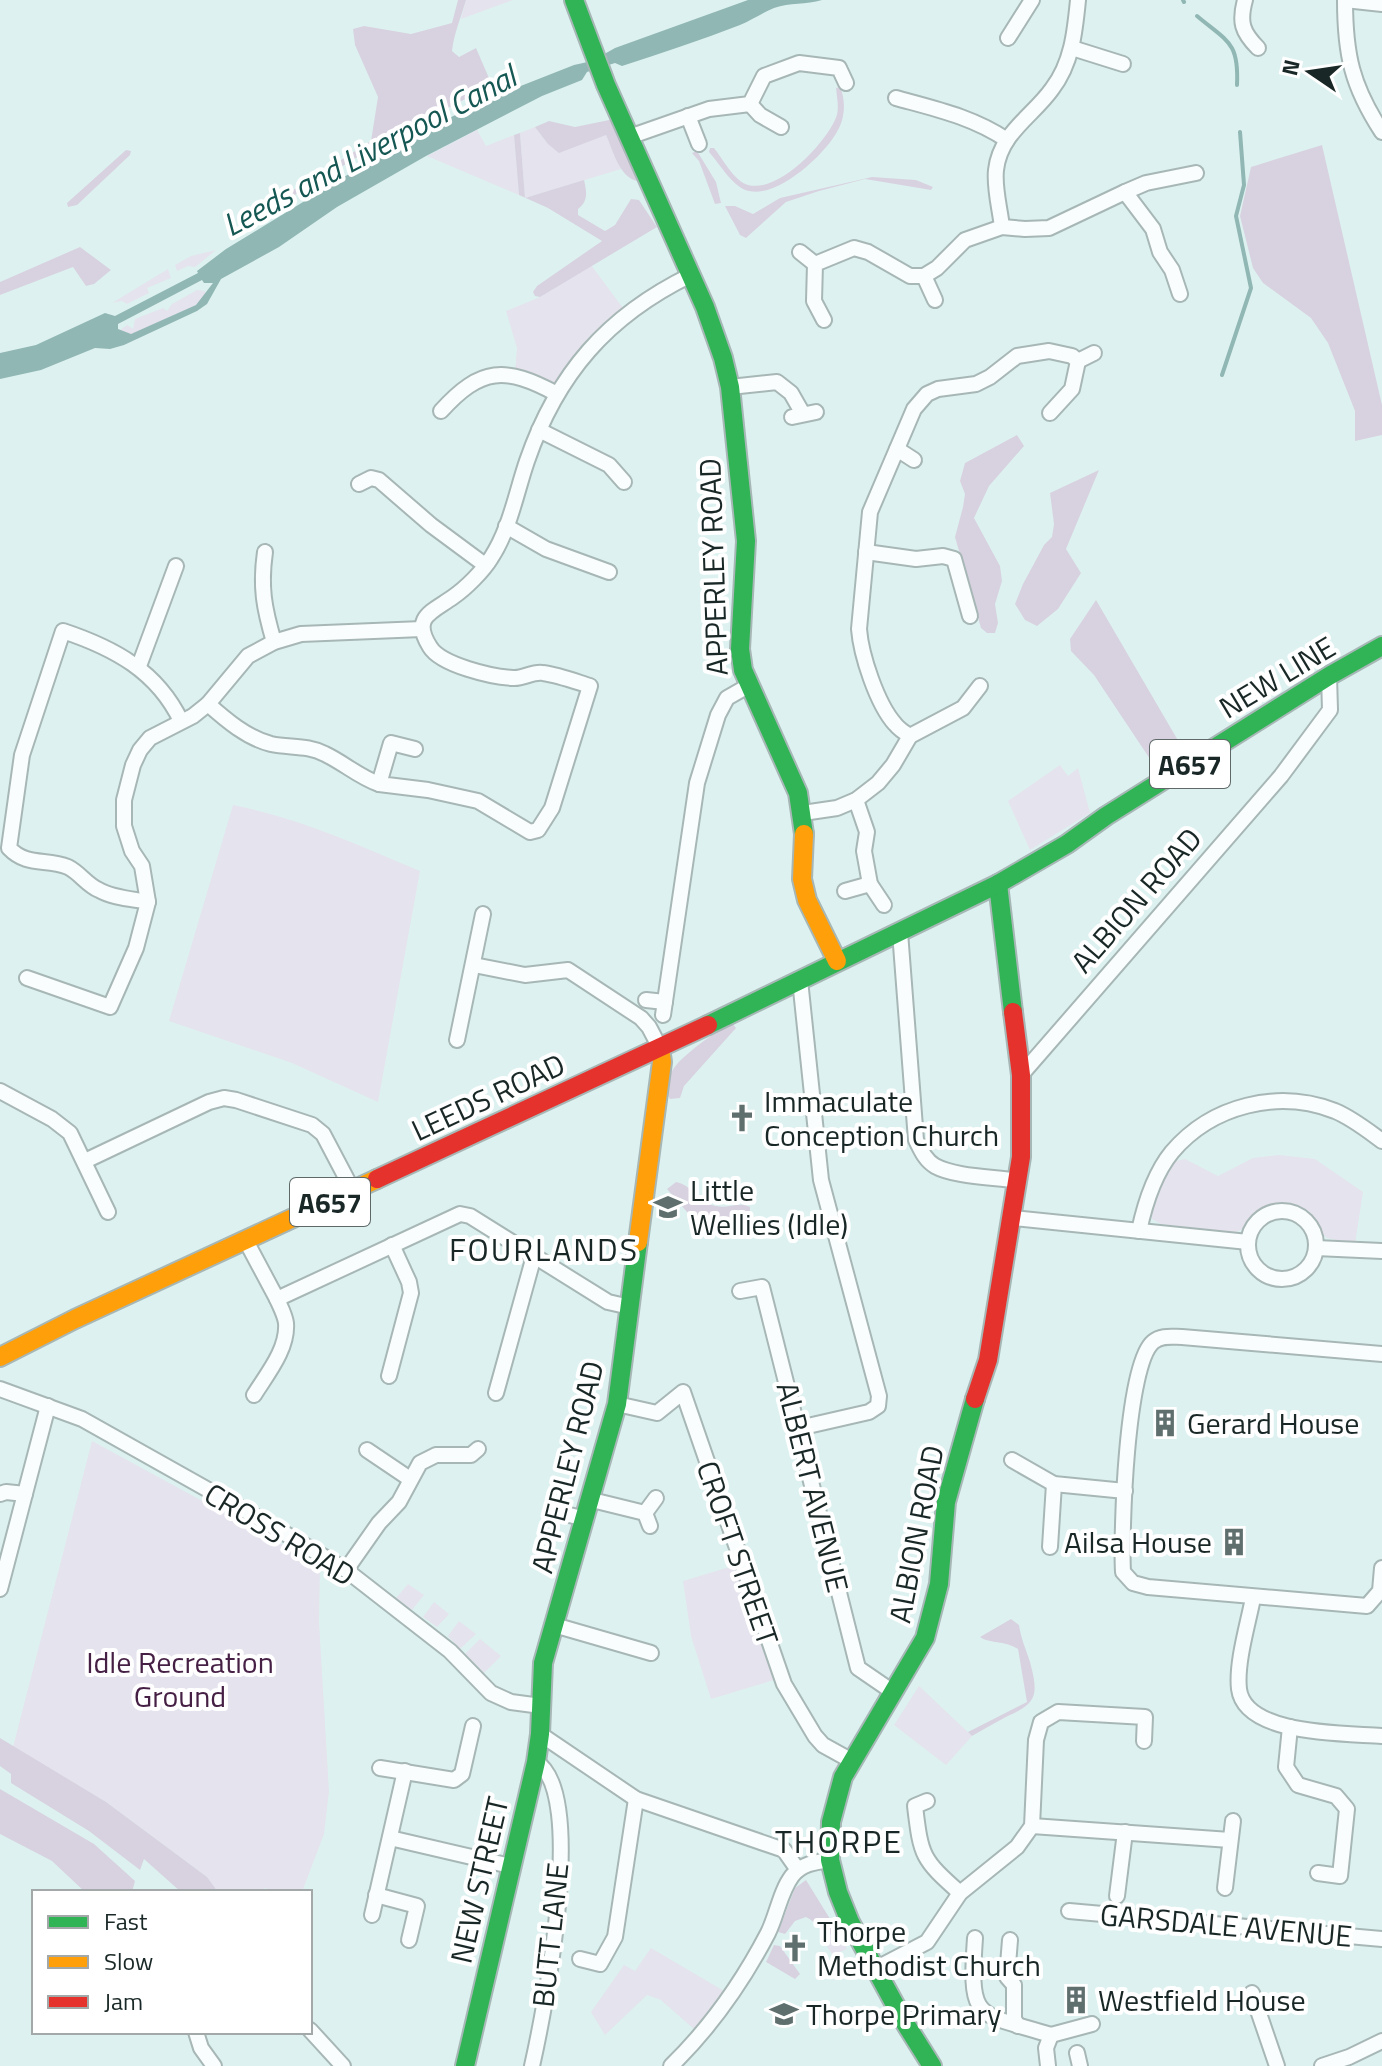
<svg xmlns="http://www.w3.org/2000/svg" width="1382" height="2066" font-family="'Titillium Web',sans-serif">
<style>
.green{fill:#e5e3ed}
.forest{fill:#d8d2e0}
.water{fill:#91b7b4;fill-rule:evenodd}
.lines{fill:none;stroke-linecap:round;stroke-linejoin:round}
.stream{stroke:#91b7b4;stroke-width:4}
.street-casing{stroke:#a7b7b6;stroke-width:18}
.fast-casing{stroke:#a7b7b6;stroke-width:22}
.slow-casing{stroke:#a7b7b6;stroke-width:22}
.jam-casing{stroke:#a7b7b6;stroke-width:22}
.street{stroke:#fafdfd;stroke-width:14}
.fast{stroke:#30b455;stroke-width:18}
.slow{stroke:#ff9f0a;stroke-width:18}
.jam{stroke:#e5322d;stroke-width:18}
.labels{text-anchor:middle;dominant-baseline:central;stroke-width:8;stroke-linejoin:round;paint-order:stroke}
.shield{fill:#fff;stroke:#5e6867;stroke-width:2}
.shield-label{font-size:28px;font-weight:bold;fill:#192826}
.street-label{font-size:30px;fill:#192826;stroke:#fff}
.poi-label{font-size:30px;fill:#192826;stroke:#fff;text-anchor:start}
.park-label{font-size:30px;fill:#451f44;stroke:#fff}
.water-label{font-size:32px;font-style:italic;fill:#155753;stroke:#fff}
.neighbourhood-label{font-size:32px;letter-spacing:2px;fill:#192826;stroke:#fff}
</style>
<rect width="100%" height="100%" fill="#ddf2f0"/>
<g class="green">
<polygon points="466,0 513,0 461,19"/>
<polygon points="535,127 548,144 606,135 621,169 525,198 520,133"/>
<polygon points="477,130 486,146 514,135 519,195 427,156"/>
<polygon points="216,250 195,267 188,266 177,271 175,265 191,256"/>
<polygon points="591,265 623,308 587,339 552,386 515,372 517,348 506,311 540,297"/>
<polygon points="168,269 171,278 147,288 149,293 127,304 122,301 112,303"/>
<polygon points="197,290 205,291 206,294 196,305 131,335 119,331 127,325 133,329 135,319 163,308 167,311 172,304"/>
<polygon points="1060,765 1068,776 1078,768 1090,813 1030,850 1008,801"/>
<path d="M233 805C299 818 359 845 420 871L378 1102 292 1063 169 1021Z"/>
<path d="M1279 1155 1315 1159 1363 1192 1355 1244 1327 1238 1291 1205 1262 1209 1243 1229 1234 1233 1161 1224 1152 1219C1151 1197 1161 1181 1171 1162L1185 1159 1218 1176 1253 1158Z"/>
<polygon points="92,1441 320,1565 319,1622 329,1791 324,1834 302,1892 282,1892 264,1888 262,1892 218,1892 207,1877 106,1802 13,1747"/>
<polygon points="736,1565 774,1680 711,1699 691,1636 683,1581"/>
<polygon points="408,1584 424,1595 412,1610 396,1598"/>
<polygon points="434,1602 449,1614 437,1627 423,1617"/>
<polygon points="459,1621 476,1634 460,1649 448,1636"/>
<polygon points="480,1639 501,1656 484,1673 465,1654"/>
<polygon points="919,1686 972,1736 946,1765 894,1725"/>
<polygon points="828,1935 837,1937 840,1935 847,1949 833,1955 827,1947"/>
<polygon points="651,1948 724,1991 695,2030 661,2000 647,1995 605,2035 591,2012 624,1965 635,1971"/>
</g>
<g class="forest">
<path d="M458 0H466C461 18 454 33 452 51L459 57 476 48 492 85 379 144 255 219 252 216 371 141 378 97 355 45 353 29 364 26 411 34 452 23Z"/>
<path d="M840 87C846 100 845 118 838 130 826 154 778 198 749 191 733 188 720 164 709 152L710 148H714C723 159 734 181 748 185 779 193 824 144 835 120 840 110 837 99 836 88Z"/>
<path d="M614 119 637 181C619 177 613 150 606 135L559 153 548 144 535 127 549 121 575 127Z"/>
<path d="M520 133 525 198 584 180C587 192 588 202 578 209V215L605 231 615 225 631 199 639 200 657 227 540 297 535 296 533 292 537 286 602 241 548 208 519 195 514 135Z"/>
<polygon points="1322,145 1382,405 1382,435 1355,441 1355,411 1328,343 1311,318 1263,283 1253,268 1240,216 1251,167"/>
<polygon points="126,150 131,151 130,155 77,205 68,207 67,203"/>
<polygon points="697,151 716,182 721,203 715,204 699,161 692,153"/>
<polygon points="872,177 916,180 933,187 931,190 865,179 819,191 786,202 746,238 740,235 725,206 735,206 753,214 780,198"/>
<polygon points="80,247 111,270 94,284 86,286 73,267 0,295 0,282"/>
<polygon points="1017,435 1024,446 989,486 974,518 1000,566 1002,581 995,604 998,623 995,633 987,633 981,628 955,537 963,507 965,494 960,481 965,463"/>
<polygon points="1099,470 1066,549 1081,573 1058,609 1037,626 1025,620 1015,604 1023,584 1044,545 1052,537 1054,524 1050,493"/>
<polygon points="1096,600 1183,749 1154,765 1094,675 1071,651 1070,639"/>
<path d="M732 1023 736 1028 684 1086 680 1098 670 1099 667 1094C668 1085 668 1076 674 1068 683 1055 717 1030 732 1023Z"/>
<path d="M676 1182C692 1185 699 1203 716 1206 729 1209 738 1201 750 1207V1216L701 1228 667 1189Z"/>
<path d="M1011 1619 1019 1625C1021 1639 1026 1649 1030 1662 1039 1696 1037 1703 1006 1717 994 1723 983 1730 972 1736L968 1732 1027 1702 1018 1649C1004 1640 990 1644 980 1637Z"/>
<polygon points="0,1738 106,1802 207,1877 218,1892 181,1892 144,1859 140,1870 89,1831 11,1783 11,1774 0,1766"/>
<polygon points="0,1789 94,1844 135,1881 132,1892 85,1892 52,1861 0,1834"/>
<path d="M806 1880 840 1935 837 1937C824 1934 818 1923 806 1917L795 1921 785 1934 778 1932 795 1888Z"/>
<polygon points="774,1945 780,1946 800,1974 795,1979 766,1962"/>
</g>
<path class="water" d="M748 0H822C806 5 790 2 774 8 762 13 752 20 740 25 701 40 662 53 622 66L615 63 587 72 582 80 542 96 426 156 337 207 279 247 221 279 207 304 197 311 124 345 110 349 95 348 41 370 0 379V353L36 345 105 313 115 316 198 273 197 271 226 249 398 144 483 101 574 65 592 61 615 48ZM202 280 204 283H213L196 305 131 334 118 329V324Z"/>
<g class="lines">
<g class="stream">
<polyline points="1183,0 1184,2"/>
<path d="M1197 16C1228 42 1239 42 1237 85"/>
<polyline points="1222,375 1251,288 1236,216 1244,185 1240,132"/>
</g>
<defs>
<g id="street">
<path d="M1245 0C1239 22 1242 32 1258 48"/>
<path d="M1345 0C1345 55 1352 86 1382 132"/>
<polyline points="1345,0 1382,4"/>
<polyline points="1008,38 1032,0"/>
<polyline points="1072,48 1123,64"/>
<path d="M896 98C936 109 973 117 1007 140"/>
<polyline points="750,104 760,115 781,127"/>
<polyline points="688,116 699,144"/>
<polyline points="629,137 709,109 750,104 764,76 799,63 839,68 846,83"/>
<path d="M1002 227C1000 209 994 188 996 170 1000 133 1033 116 1052 89 1072 63 1075 31 1078 0"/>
<polyline points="800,252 815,264"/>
<polyline points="924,276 935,300"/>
<polyline points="1180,294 1172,270 1160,252 1153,229 1125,192 1146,183 1196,173"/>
<polyline points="824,320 814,301 815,264 854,248 868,252 910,276 924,276 937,268 965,240 1002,227 1025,229 1049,228 1125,192"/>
<polyline points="1078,361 1094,353"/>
<polyline points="730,387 777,382 791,393 803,414"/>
<path d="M441 411C481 367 505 366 557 394"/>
<polyline points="792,417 816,412"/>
<polyline points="539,430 609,465 624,482"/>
<polyline points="897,449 914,460"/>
<polyline points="359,484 371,478 379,480 431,525 485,565"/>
<polyline points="506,526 546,549 609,572"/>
<path d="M265 552C260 587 264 608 274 642"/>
<polyline points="866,552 916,559 943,556 954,559 970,616"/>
<polyline points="139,666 176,566"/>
<path d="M208 704C226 720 247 738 271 744 289 748 308 745 325 754 344 763 359 777 379 784"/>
<path d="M910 736C905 733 899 729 895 724 877 704 861 655 859 629L870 512 914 409 927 394 938 389 976 384 990 377 1017 356 1049 351 1072 356 1078 361 1072 389 1050 413"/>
<path d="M415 749 391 743 379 784 428 790 478 801 530 832 538 830 552 808 590 686C574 681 558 675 543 673 533 671 523 679 513 678 492 677 441 665 430 647 411 617 432 612 453 597 466 588 483 571 491 558 510 529 516 493 527 461 557 374 607 316 691 275"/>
<polyline points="856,800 867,832 864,851 870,884 884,905"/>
<polyline points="803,813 837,808 856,800 878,783 893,765 910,736 963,708 980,686"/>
<polyline points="845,891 870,884"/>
<path d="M148 902C133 899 113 898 99 890 87 885 80 873 68 867 46 858 27 867 9 848L22 755 63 631C114 648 157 671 181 721"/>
<path d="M900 932 916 1140C921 1150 925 1160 935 1166 955 1177 995 1177 1018 1181"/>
<polyline points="474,965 525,975 568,970 641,1018 649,1027 660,1048"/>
<polyline points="27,978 110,1007 136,948 148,902 142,866 132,851 124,826 124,800 133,765 140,750 150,738 193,716 208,704 248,656 274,642 301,634 422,629"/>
<polyline points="646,1000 665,1002"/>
<polyline points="663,1015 697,783 718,715 727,698 748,686"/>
<polyline points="457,1040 483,914"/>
<polyline points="1021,1075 1281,776 1330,710 1329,676"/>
<polyline points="0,1091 52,1119 70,1133 108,1212"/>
<polyline points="85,1161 209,1102 224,1098 236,1100 312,1125 323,1134 353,1191"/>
<circle cx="1282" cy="1245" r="34"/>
<polyline points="1013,1218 1248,1242"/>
<path d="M1139 1231C1145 1203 1154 1174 1172 1152 1212 1105 1278 1089 1335 1111 1352 1118 1367 1130 1382 1141"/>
<polyline points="246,1241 277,1299 460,1214 470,1216 608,1302 630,1307"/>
<polyline points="1316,1248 1382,1251"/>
<polyline points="740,1291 762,1287 858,1668 893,1692"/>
<path d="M1382 1354 1182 1337C1172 1337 1161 1335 1153 1342 1126 1365 1121 1533 1123 1572L1133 1583 1148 1587 1367 1606 1380 1591 1382 1568"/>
<polyline points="389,1376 411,1293 409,1282 392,1245"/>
<polyline points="0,1389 82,1419 269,1524 346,1570 450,1651 491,1693 511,1702 541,1706"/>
<polyline points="496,1393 534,1256"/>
<path d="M254 1395C267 1374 288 1349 286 1323 285 1315 280 1306 277 1299"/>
<polyline points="617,1404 657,1413 683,1392 784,1684 815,1736 823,1745 852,1761"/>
<polyline points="799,1428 869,1412 878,1406 879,1396 821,1180 800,980"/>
<polyline points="367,1450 410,1479"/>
<polyline points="1012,1460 1054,1484 1125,1491"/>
<polyline points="0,1494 6,1492 25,1494"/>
<polyline points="592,1500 645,1513 650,1526"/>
<polyline points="561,1513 586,1519"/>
<polyline points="645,1513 656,1498"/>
<polyline points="1050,1547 1054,1484"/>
<polyline points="346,1570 379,1523 399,1502 420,1463 436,1455 471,1455 478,1449"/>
<polyline points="0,1589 48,1406"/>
<path d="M1253 1598C1248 1624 1236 1663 1239 1689 1245 1736 1347 1733 1382 1736"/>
<polyline points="554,1625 651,1653"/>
<polyline points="1290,1727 1286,1767 1298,1785 1336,1796 1347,1809 1340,1876 1318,1873"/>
<polyline points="540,1734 636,1799 784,1850 798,1870"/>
<polyline points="380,1768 454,1780 462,1774 473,1726"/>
<path d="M927 1801 915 1806C921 1857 922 1859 960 1893"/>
<polyline points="1032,1826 1230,1840"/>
<polyline points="390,1838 510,1866"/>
<polyline points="1225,1888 1233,1821"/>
<polyline points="376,1895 417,1906 409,1940"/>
<polyline points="1117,1896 1125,1832"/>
<polyline points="1069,1911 1382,1939"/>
<polyline points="372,1915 405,1771"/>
<path d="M975 1938C969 2023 976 2012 1051 2035L1046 2048 1048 2066"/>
<polyline points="1010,1940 1007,1977 1014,1985 1014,2019 1018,2026"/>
<polyline points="580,1959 600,1964 615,1937 636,1799"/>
<polyline points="877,1968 927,1942 960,1893 1017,1847 1032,1826 1036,1740 1041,1722 1058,1712 1145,1717 1144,1741"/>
<polyline points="1252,1993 1277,2066"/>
<polyline points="310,2030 343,2066"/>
<polyline points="196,2032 201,2048 214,2066"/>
<polyline points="1051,2035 1092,2024"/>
<polyline points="1077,2053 1080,2066"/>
<path d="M532 2066C544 2013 588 1791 536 1762"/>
<path d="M671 2066C711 2027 742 1983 768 1933 777 1915 780 1892 792 1876 801 1864 815 1862 830 1860"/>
<polyline points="1322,2066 1349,2057 1382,2041"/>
</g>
<g id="fast">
<polyline points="574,0 606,85 705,307 723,358 730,387 746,541 740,649 743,670 798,793 804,834"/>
<polyline points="998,884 1013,1012"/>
<polyline points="708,1025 998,884 1067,844 1106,816 1329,676 1382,646"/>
<polyline points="465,2066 536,1762 540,1734 543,1663 617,1404 638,1242"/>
<polyline points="932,2066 905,2023 850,1922 838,1892 830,1860 831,1822 843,1777 925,1638 939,1584 946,1502 975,1399"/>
</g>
<g id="slow">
<polyline points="804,834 802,879 807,900 837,961"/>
<polyline points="638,1242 662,1062 660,1048"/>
<polyline points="0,1357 75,1319 377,1179"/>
</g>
<g id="jam">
<polyline points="377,1179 708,1025"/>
<polyline points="975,1399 988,1360 1021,1157 1021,1075 1013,1012"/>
</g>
</defs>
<use href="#street" class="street-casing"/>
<use href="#fast" class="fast-casing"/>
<use href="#slow" class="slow-casing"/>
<use href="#jam" class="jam-casing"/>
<use href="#street" class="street"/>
<use href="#fast" class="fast"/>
<use href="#slow" class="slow"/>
<use href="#jam" class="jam"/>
</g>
<defs>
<symbol id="church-bare" viewBox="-9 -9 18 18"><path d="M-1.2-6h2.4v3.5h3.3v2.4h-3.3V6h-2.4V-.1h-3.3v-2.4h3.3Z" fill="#5e6f6d" stroke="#fff" stroke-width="2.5" paint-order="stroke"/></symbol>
<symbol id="school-bare" viewBox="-9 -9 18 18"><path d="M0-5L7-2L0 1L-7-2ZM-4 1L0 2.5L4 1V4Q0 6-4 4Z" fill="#5e6f6d" stroke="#fff" stroke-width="2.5" paint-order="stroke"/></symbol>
<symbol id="building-bare" viewBox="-9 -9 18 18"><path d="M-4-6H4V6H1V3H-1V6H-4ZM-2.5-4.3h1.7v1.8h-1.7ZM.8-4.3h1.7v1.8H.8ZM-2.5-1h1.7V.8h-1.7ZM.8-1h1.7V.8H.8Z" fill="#5e6f6d" stroke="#fff" stroke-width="2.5" paint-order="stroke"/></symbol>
</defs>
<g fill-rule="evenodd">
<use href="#church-bare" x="722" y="1098" width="40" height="40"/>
<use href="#school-bare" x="648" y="1187" width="40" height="40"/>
<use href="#building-bare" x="1145" y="1403" width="40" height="40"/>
<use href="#building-bare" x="1214" y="1522" width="40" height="40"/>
<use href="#church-bare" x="775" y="1928" width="40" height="40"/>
<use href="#building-bare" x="1056" y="1980" width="40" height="40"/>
<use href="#school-bare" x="764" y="1994" width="40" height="40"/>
</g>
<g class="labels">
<g class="shield">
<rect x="1150" y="740" width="80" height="48" rx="6"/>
<rect x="290" y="1178" width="80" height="48" rx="6"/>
</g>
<g class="shield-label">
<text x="1190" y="764">A657</text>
<text x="330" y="1202">A657</text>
</g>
<g class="street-label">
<text transform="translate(713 567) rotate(-92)">APPERLEY ROAD</text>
<text transform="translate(1277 677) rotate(-31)">NEW LINE</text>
<text transform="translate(1136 900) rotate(-49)">ALBION ROAD</text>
<text transform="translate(488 1097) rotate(-25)">LEEDS ROAD</text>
<text transform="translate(567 1467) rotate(-76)">APPERLEY ROAD</text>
<text transform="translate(813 1487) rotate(76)">ALBERT AVENUE</text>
<text transform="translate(280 1534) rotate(31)">CROSS ROAD</text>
<text transform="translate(916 1534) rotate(-79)">ALBION ROAD</text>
<text transform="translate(738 1553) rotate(71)">CROFT STREET</text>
<text transform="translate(479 1880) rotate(-77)">NEW STREET</text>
<text transform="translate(1226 1925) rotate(5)">GARSDALE AVENUE</text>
<text transform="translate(550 1935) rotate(-84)">BUTT LANE</text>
</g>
<g class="poi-label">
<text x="764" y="1101">Immaculate<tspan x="764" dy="34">Conception Church</tspan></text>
<text x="690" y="1190">Little<tspan x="690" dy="34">Wellies (Idle)</tspan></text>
<text x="1187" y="1423">Gerard House</text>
<text x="1212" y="1542" text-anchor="end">Ailsa House</text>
<text x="817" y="1931">Thorpe<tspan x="817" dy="34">Methodist Church</tspan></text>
<text x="1098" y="2000">Westfield House</text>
<text x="806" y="2014">Thorpe Primary</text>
</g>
<g class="park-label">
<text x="180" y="1662">Idle Recreation<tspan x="180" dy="34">Ground</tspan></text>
</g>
<g class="water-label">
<text transform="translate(369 150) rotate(-28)">Leeds and Liverpool Canal</text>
</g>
<g class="neighbourhood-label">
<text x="544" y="1249">FOURLANDS</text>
<text x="839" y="1841">THORPE</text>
</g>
</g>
<rect x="32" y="1890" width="280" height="144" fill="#ffffff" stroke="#a3a9a8" stroke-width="2"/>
<rect x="48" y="1916" width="40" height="12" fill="#30b455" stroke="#a3a9a8" stroke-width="2"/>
<text x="104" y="1930" font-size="24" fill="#192826">Fast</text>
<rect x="48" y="1956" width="40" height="12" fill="#ff9f0a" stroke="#a3a9a8" stroke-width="2"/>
<text x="104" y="1970" font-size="24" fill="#192826">Slow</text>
<rect x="48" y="1996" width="40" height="12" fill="#e5322d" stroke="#a3a9a8" stroke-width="2"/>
<text x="104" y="2010" font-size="24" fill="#192826">Jam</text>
<g transform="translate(1310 72) rotate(283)" stroke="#ffffff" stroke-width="6" paint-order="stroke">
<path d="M0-6L14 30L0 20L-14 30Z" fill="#192826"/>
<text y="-12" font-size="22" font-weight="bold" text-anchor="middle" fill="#192826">N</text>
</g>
</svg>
